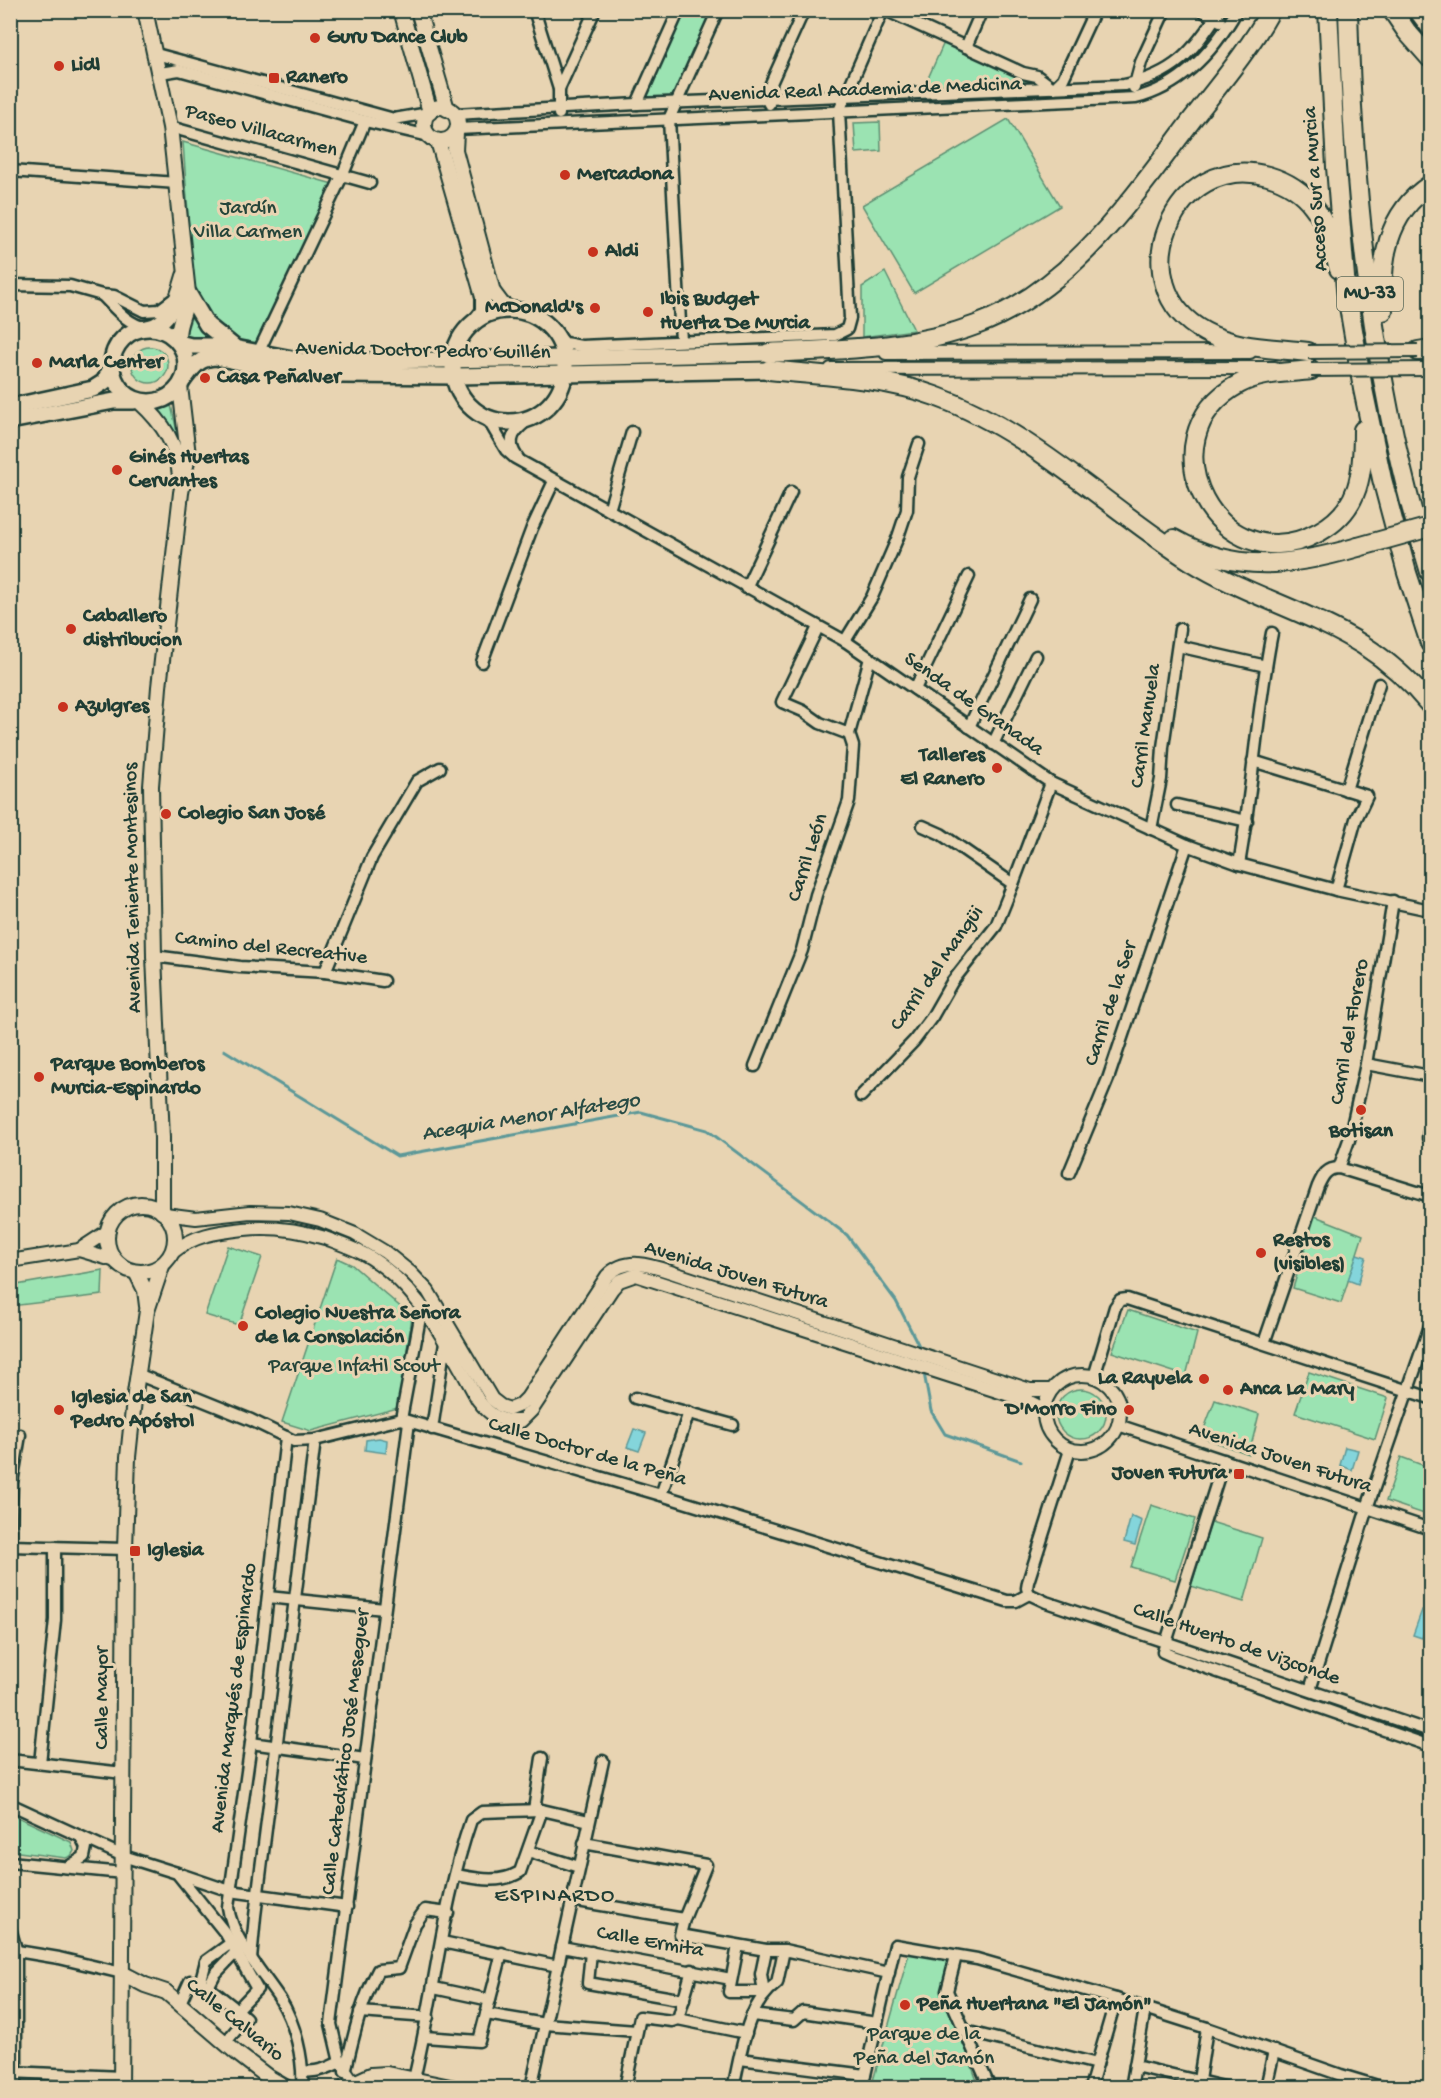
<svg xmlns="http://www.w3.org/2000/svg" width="1441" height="2098" font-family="'Gochi Hand',sans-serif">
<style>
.green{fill:#9be3b2;stroke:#5d9073;stroke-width:1.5}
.water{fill:#84d5db;stroke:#5c9898;stroke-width:1.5}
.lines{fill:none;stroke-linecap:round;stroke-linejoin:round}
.stream{stroke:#5c9898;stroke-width:3}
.minor-casing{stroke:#1f3d34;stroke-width:15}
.tertiary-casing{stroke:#1f3d34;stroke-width:16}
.secondary-casing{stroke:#1f3d34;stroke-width:18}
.primary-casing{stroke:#1f3d34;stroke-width:20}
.motorway-casing{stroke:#1f3d34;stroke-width:22}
.minor{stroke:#e8d4b2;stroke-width:10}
.tertiary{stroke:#e8d4b2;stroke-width:12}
.secondary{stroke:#e8d4b2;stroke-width:14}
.primary{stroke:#e8d4b2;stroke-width:15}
.motorway{stroke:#e8d4b2;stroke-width:18}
.tertiary-bridge-casing{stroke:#1f3d34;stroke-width:16;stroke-linecap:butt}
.motorway-bridge-casing{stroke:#1f3d34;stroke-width:22;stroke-linecap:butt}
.tertiary-bridge{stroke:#e8d4b2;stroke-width:12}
.motorway-bridge{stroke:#e8d4b2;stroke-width:18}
.poi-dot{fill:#c8321e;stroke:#e8d4b2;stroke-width:2}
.labels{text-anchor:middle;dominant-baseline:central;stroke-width:6;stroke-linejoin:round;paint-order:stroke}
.shield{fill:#e8d4b2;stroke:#5b6a5a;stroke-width:1.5}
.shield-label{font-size:20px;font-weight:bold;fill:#1f3d34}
.poi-label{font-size:21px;font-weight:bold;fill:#1f3d34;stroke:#e8d4b2;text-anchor:start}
.street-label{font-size:21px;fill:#1f3d34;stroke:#e8d4b2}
.park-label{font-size:21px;fill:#25453a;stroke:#e8d4b2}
.water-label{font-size:22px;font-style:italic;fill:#294c45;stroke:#e8d4b2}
.neighbourhood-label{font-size:22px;letter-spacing:1.5px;fill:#1f3d34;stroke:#e8d4b2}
</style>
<rect width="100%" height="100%" fill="#e8d4b2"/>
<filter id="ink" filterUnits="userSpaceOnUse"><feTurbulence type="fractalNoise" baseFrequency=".0167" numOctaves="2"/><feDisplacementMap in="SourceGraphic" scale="12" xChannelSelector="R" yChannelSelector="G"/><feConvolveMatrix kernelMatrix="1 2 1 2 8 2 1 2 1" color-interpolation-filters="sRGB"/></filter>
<g filter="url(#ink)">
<g class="green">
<polygon points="679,11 718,11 676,103 637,104"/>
<polygon points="946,38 1029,79 1026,87 921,94"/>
<polygon points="1008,119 1060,206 914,293 862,205"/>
<polygon points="880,122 881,151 856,153 854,123"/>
<path d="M183 142 333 184 255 344C219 337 204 317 193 284Z"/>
<polygon points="885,272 914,330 862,337 862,287"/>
<polygon points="193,312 215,338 186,341 187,330"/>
<circle cx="150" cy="365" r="18"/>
<polygon points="171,405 181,449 169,426 157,411"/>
<polygon points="1315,1216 1363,1235 1341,1303 1293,1288"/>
<polygon points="228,1246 262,1257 239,1325 205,1315"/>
<polygon points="337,1258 352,1265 412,1317 398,1408 311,1431 282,1422"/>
<polygon points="103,1270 102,1295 11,1306 11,1286"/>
<polygon points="1128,1310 1197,1333 1186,1376 1112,1352"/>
<polygon points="1309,1372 1388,1398 1375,1439 1295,1413"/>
<circle cx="1081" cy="1414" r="25"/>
<polygon points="1215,1400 1259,1414 1249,1454 1201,1437"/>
<polygon points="1401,1457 1430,1468 1430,1516 1386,1501"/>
<polygon points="1151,1505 1195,1519 1175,1580 1131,1567"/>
<polygon points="1211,1522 1262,1538 1244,1602 1191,1586"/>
<polygon points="11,1814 71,1842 74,1851 71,1856 66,1858 11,1851"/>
<polygon points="911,1946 950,1958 942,1994 960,2032 979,2087 871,2088"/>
</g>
<g class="water">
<polygon points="1357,1254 1366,1257 1358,1284 1348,1280"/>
<polygon points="634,1429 646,1433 639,1451 627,1447"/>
<polygon points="379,1438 387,1440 386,1453 365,1450 366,1440"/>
<polygon points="1345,1447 1358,1450 1352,1470 1340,1465"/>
<polygon points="1131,1516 1142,1521 1135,1545 1124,1542"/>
<polygon points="1422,1610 1430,1614 1422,1638 1413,1635"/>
</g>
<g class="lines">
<g class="stream">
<polyline points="224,1050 397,1156 641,1112 707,1130 847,1235 896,1301 919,1346"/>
<polyline points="924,1373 931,1411 945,1434 1021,1461"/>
</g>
<defs>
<g id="minor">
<polyline points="534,10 559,89 559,114"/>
<polyline points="885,10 1023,73 1037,76 1053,88"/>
<polyline points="1201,10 1220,21"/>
<polyline points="1413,10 1430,33"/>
<polyline points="966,47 982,10"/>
<polyline points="156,54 394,119 429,113"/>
<polyline points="160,73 179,70 365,121 429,136"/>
<polyline points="1054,88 1063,79 1095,10"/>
<polyline points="1134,88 1141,62 1165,10"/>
<polyline points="559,89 595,10"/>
<polyline points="637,104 679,10"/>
<polyline points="769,104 767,99 768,90 804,10"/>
<path d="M455 114 637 104 1124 85C1174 75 1194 51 1220 10"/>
<polyline points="170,127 370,183"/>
<path d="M457 129 1136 98C1183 86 1214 51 1237 10"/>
<polyline points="10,171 177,183"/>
<polyline points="10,285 70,286 102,295 114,296 144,311 159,310 175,298"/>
<path d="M102 295C116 309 126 323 146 328"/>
<polyline points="549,327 565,343 581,346 835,335 847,329 850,318 839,111 883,10"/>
<polyline points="681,341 669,119 718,10"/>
<polyline points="258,353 343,174 365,121"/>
<polyline points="474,409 490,423 506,450 515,458 845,641 1051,783 1187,845 1239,864 1336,890 1430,910"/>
<path d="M518 458C502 438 519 427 534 415"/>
<polyline points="609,510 632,432"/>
<polyline points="746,588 791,492"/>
<polyline points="818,627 782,702 803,711 820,723 849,734"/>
<polyline points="845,641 872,597 898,537 907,510 908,477 919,444"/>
<polyline points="1178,646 1266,666"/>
<polyline points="482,662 532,528 554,481"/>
<polyline points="915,689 969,576"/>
<polyline points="969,727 1030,599"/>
<polyline points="993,744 1036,656"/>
<polyline points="1253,761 1367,796 1356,819 1336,890"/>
<polyline points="1346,790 1379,684"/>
<polyline points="1177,805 1247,821"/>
<polyline points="923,826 941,834 1013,884"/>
<polyline points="1151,829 1161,779 1163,747 1180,629"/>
<path d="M1239 864C1253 787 1257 709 1272 633"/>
<polyline points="154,956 240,967 325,972 383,981"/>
<polyline points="325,972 372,857 417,781 440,768"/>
<polyline points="1366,1064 1430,1076"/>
<polyline points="755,1066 802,950 816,895 849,801 853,746 849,734 870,658"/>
<polyline points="861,1096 914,1041 932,1017 952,982 996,926 1013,884 1051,783"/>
<polyline points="1430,1126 1428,1138 1430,1138"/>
<polyline points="1339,1168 1349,1140 1366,1064 1393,901"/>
<polyline points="1069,1173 1108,1079 1187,845"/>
<path d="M1264 1343 1318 1186C1323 1175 1327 1168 1339 1168L1430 1196"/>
<polyline points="137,1374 251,1420 294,1441 315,1440 401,1419 661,1495 1007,1601 1016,1601 1029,1594"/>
<polyline points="1094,1377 1115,1307 1120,1300 1127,1299 1430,1398"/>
<polyline points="635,1398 733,1425"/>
<polyline points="401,1419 422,1307"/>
<polyline points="1118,1425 1430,1529"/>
<polyline points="432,1429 445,1343"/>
<polyline points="20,1435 12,1483 10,1546 125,1549"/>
<path d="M286 1437 251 1743 228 1907C232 1939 262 1972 280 1999 295 2023 304 2059 302 2088"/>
<polyline points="1224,1460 1163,1652 1172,1656 1430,1746"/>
<polyline points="661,1495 689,1412"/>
<polyline points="1029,1594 1046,1602 1430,1731"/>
<polyline points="1029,1594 1027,1588 1028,1582 1070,1450"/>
<polyline points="268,1597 384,1609"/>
<polyline points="1310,1690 1367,1508 1430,1326"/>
<polyline points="251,1743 365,1759"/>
<polyline points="10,1760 123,1773"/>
<polyline points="40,1763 55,1620 55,1547"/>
<polyline points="10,1804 123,1856 177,1873 226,1934 257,1989 237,2010 246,2018 225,2043"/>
<polyline points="534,1810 542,1758"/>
<polyline points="584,1843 706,1865 684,1919 680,1935 766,1950 784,1950 889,1973"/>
<polyline points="528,1851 579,1867"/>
<polyline points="10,1862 123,1873"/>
<polyline points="68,1867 84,1857 86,1847 81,1837"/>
<polyline points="177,1873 230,1891 347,1907"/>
<path d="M456 1875C478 1879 500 1884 520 1872L542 1810"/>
<polyline points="572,1900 684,1919"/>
<polyline points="10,1928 16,1949 16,2088"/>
<polyline points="442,1942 558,1966"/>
<polyline points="738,1946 729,1992 764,1992 761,1974 766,1950"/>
<polyline points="562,1947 731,1979"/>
<polyline points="11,1950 59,1958 122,1973"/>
<polyline points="591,1952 588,1983 684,2000"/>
<polyline points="956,1956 947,1991 990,2088"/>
<polyline points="251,1959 255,1916 315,1440"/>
<polyline points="200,1984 206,1961 231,1943"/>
<polyline points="208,1987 215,1974 236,1952"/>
<polyline points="434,1988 490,2000"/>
<polyline points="180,2003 190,1981 208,1987 237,2010"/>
<polyline points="360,2012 428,2017"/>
<polyline points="486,2014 545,2024 636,2031"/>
<polyline points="752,2015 794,2020 803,2012 877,2023"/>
<polyline points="678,2019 692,1970"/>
<polyline points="965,2031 1097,2064"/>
<polyline points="425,2037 479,2041 502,1953"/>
<polyline points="740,2059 865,2075"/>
<polyline points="1135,2066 1228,2088"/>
<path d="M303 2071C317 2073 328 2068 340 2062"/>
<polyline points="11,2072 121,2077"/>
<path d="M345 2072C354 2035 360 2004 378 1970L399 1968 415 1924 425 1910 448 1913"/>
<path d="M414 2079C435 1993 442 1903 471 1820L482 1812 542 1810 589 1821"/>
<polyline points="354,2082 340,2062 331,2024 409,1422"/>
<polyline points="1198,2087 1207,2028"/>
<polyline points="531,2088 603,1761"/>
<polyline points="625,2088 640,2017 672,2021 678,2019 746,2033"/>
<path d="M733 2088C742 2051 745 2006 777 1983L784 1950"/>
<polyline points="862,2088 895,1945 977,1959 1116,1999 1207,2028 1341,2075 1384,2088"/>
<polyline points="1090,2088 1116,1999"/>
<polyline points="1131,2088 1145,2009"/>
<polyline points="1266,2088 1274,2051"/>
</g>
<g id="tertiary">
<polyline points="886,353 1250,352"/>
<polyline points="831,369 1275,368"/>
<path d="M165 1214 196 1218 250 1212 289 1213 320 1220 355 1234 385 1252 411 1273 428 1291 492 1399 501 1406 510 1409 520 1405 527 1398 607 1276C628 1254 655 1267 680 1275L1030 1390H1051"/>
<polyline points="79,1250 116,1261"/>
<path d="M172 1253C193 1235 217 1232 244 1229 271 1226 299 1230 325 1238 341 1244 357 1249 371 1258 421 1290 450 1349 478 1400 490 1416 500 1422 521 1421L532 1410 612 1289 619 1281 636 1275 1028 1401 1044 1409"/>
<polyline points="10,1261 79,1250 108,1231"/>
<circle cx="1082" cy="1413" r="38"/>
</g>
<g id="secondary">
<path d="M145 10 170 127 188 293C187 310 175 326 179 343"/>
<polyline points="401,10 430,112"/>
<polyline points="418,10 447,109"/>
<circle cx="441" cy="124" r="17"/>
<polyline points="456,133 455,150 493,292 502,304 514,311"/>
<polyline points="438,141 483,297 483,311 472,325"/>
<path d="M146 328C171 324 178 297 184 276"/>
<path d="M140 402C163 423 177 444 180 476"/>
<circle cx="141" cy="1238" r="34"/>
<polyline points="162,1212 162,1138 154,956 151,786 159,687 181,493 188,455 180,386"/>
<polyline points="136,1272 145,1290 147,1306"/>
<polyline points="122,1973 145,1985 166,1992 238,2054 268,2077 287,2088"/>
<polyline points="121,2088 125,1549 128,1457 134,1400 147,1311 162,1266"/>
<polyline points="343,2088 371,2075 387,2074 455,2088"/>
</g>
<g id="primary">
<polyline points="188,293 207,325 233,346"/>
<circle cx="509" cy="366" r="56"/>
<circle cx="149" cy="365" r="37"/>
<polyline points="179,343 191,346 223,346 308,362 564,358 769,353"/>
<path d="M184 379C193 367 199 358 215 357L298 373 340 375 458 376 769 370"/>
<polyline points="10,407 93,389 104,382 111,368"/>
<polyline points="10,421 114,401 134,401"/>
</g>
<g id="motorway">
<polyline points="1328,10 1336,167 1346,289 1363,389 1382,479 1407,573 1430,643"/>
<path d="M1348 10C1353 199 1373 391 1430 572"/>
<polyline points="1392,10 1407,32 1430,58"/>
<path d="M1383 311C1380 262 1386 214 1430 185"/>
<polyline points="1418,351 1430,349"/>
<path d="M1308 352C1274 348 1236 349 1205 332 1118 286 1173 149 1268 176 1285 181 1302 191 1313 206 1327 223 1332 247 1339 269"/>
<path d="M769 353C838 349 910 350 976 325 1071 290 1132 199 1191 121 1219 85 1249 50 1271 10"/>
<path d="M769 370C825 376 883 377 935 396 1032 431 1106 507 1191 561 1245 595 1309 611 1363 645 1388 661 1411 682 1430 705"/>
<path d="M1311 370C1288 373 1260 372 1239 384 1140 438 1219 587 1319 532 1361 509 1363 472 1363 430"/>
<path d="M1174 539C1236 574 1293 566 1358 547"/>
</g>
</defs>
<use href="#minor" class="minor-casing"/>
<use href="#tertiary" class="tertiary-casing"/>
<use href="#secondary" class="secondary-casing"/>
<use href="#primary" class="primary-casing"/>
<use href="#motorway" class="motorway-casing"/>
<use href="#minor" class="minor"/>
<use href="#tertiary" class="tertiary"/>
<use href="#secondary" class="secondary"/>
<use href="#primary" class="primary"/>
<use href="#motorway" class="motorway"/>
<defs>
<g id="tertiary-bridge">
<polyline points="1308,352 1418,351"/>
<polyline points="1311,370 1430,369"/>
</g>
<polyline id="motorway-bridge" points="1358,547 1430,527"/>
</defs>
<use href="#tertiary-bridge" class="tertiary-bridge-casing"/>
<use href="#motorway-bridge" class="motorway-bridge-casing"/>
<use href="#tertiary-bridge" class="tertiary-bridge"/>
<use href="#motorway-bridge" class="motorway-bridge"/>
</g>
</g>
<g class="poi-dot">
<circle cx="315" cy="38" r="6"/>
<circle cx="59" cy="66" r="6"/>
<rect x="268" y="72" width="12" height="12" rx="3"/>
<circle cx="565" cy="175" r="6"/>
<circle cx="593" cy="252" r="6"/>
<circle cx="595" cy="308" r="6"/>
<circle cx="648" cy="312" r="6"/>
<circle cx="37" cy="363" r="6"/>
<circle cx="205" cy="378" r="6"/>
<circle cx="117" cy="470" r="6"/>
<circle cx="71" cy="629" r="6"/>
<circle cx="63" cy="707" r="6"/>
<circle cx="997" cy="768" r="6"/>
<circle cx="166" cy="814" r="6"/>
<circle cx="39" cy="1077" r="6"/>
<circle cx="1361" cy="1110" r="6"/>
<circle cx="1261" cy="1253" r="6"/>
<circle cx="243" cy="1326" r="6"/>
<circle cx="1204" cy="1379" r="6"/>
<circle cx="1228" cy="1390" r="6"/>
<circle cx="59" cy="1410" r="6"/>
<circle cx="1129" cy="1410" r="6"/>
<rect x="1233" y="1468" width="12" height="12" rx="3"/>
<rect x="129" y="1545" width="12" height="12" rx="3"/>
<circle cx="905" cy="2005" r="6"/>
</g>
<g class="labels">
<rect class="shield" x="1337" y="277" width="66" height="34" rx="4.5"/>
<g class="shield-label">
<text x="1370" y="294">MU-33</text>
</g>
<g class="poi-label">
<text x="327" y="38">Guru Dance Club</text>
<text x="71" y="66">Lidl</text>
<text x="286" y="78">Ranero</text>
<text x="577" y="175">Mercadona</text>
<text x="605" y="252">Aldi</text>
<text x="660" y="300">Ibis Budget<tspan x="660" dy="24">Huerta De Murcia</tspan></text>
<text x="583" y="308" text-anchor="end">McDonald's</text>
<text x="49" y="363">Marla Center</text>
<text x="217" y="378">Casa Peñalver</text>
<text x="129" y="458">Ginés Huertas<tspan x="129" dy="24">Cervantes</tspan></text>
<text x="83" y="617">Caballero<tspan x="83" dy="24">distribucion</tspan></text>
<text x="75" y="707">Azulgres</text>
<text x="985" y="756" text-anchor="end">Talleres<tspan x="985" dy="24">El Ranero</tspan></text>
<text x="178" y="814">Colegio San José</text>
<text x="51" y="1065">Parque Bomberos<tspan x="51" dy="24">Murcia-Espinardo</tspan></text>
<text x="1361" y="1132" text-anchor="middle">Botisan</text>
<text x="1273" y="1241">Restos<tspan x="1273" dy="24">(visibles)</tspan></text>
<text x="255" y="1314">Colegio Nuestra Señora<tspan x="255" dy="24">de la Consolación</tspan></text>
<text x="1192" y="1379" text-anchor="end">La Rayuela</text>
<text x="1240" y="1390">Anca La Mary</text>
<text x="71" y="1398">Iglesia de San<tspan x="71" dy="24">Pedro Apóstol</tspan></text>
<text x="1117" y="1410" text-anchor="end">D'Morro Fino</text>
<text x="1227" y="1474" text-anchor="end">Joven Futura</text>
<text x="147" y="1551">Iglesia</text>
<text x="917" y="2005">Peña Huertana "El Jamón"</text>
</g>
<g class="street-label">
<text transform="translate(865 91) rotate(-2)">Avenida Real Academia de Medicina</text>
<text transform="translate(261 132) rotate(15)">Paseo Villacarmen</text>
<text transform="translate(1317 189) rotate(-94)">Acceso Sur a Murcia</text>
<text transform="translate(423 352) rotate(1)">Avenida Doctor Pedro Guillén</text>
<text transform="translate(973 705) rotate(35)">Senda de Granada</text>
<text transform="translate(1147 726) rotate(-82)">Carril Manuela</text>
<text transform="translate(809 858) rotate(-72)">Carril León</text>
<text transform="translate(134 888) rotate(-91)">Avenida Teniente Montesinos</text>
<text transform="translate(271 949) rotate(6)">Camino del Recreative</text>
<text transform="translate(938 969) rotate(-55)">Carril del Mangüi</text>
<text transform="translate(1112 1004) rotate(-72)">Carril de la Ser</text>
<text transform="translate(1351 1032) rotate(-80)">Carril del Florero</text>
<text transform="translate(736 1276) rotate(17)">Avenida Joven Futura</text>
<text transform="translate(587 1453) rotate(16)">Calle Doctor de la Peña</text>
<text transform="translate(1280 1459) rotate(18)">Avenida Joven Futura</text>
<text transform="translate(1236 1645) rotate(19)">Calle Huerto de Vizconde</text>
<text transform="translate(103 1698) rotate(-90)">Calle Mayor</text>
<text transform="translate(235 1698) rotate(-83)">Avenida Marqués de Espinardo</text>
<text transform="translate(347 1752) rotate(-83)">Calle Catedrático José Meseguer</text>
<text transform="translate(650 1943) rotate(10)">Calle Ermita</text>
<text transform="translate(234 2021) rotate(39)">Calle Calvario</text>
</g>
<g class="park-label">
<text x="248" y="209">Jardín<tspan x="248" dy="24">Villa Carmen</tspan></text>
<text x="354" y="1367">Parque Infatil Scout</text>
<text x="924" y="2035">Parque de la<tspan x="924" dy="24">Peña del Jamón</tspan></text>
</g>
<g class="water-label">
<text transform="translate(531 1118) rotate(-9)">Acequia Menor Alfatego</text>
</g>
<g class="neighbourhood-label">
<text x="555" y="1897">ESPINARDO</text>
</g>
</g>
<rect width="1441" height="2098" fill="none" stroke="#e8d4b2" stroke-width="36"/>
<rect x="18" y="18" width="1405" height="2062" fill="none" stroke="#1f3d34" stroke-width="2" filter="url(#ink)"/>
</svg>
